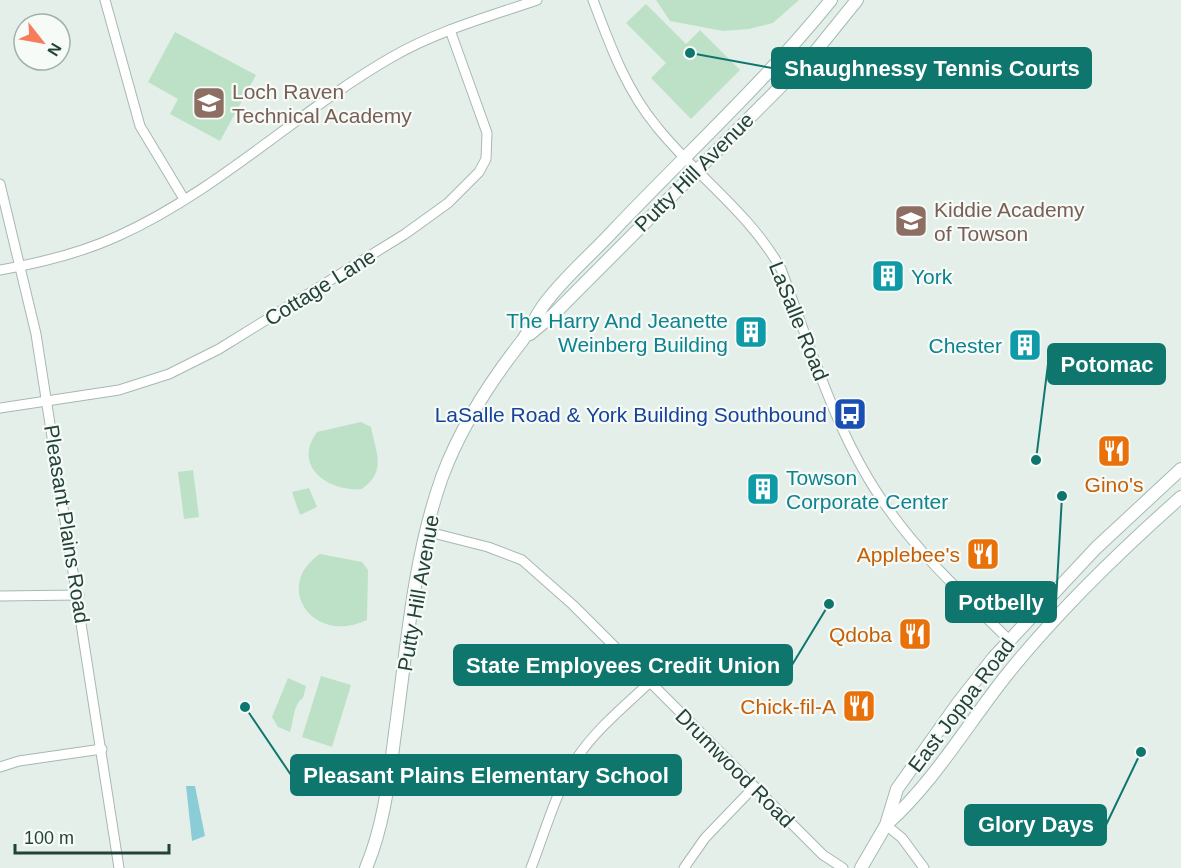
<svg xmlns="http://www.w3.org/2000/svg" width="1181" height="868" font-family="Arial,sans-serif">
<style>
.green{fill:#bde1c6}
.water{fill:#8bcdd6}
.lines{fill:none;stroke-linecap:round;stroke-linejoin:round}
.street-casing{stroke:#a7b8b1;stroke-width:11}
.secondary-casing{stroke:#a3bbb2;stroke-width:14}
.street{stroke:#fff;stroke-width:9}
.secondary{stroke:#fff;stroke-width:12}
.labels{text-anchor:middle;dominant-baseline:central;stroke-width:4.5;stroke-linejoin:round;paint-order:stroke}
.education-label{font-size:21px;fill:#785e54;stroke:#f6fbf8;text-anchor:start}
.street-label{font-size:21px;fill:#234239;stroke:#f6fbf8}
.culture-label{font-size:21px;fill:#0d838f;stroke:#f6fbf8;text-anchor:start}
.transit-label{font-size:21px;fill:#164399;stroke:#f6fbf8;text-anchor:end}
.food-label{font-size:21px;fill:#c56008;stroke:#f6fbf8;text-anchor:end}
.leader{fill:none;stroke:#0f766e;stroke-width:2}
.callout-dot{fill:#0f766e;stroke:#f6fbf8;stroke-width:2}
.callout{fill:#0f766e;stroke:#0f766e;stroke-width:2}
.callout-label{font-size:22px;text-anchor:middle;font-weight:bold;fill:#fff}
</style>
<rect width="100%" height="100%" fill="#e5efea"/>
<g class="green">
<polygon points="656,0 799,0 773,23 749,29 723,31 670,21"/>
<polygon points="646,4 686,44 700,30 740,70 691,119 651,78 666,63 626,23"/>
<polygon points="175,32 256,75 220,141 170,114 178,99 148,82"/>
<path d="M361 422 371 427C376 453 387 471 362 489 328 492 292 466 317 432Z"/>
<polygon points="193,470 199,517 184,519 178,472"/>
<polygon points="309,488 317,507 300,515 292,492"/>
<path d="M320 554 362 562 368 570 367 620C313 646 272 586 320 554Z"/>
<polygon points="321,676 351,685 332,747 302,737"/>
<path d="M288 678 306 686 303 698C293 704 294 720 290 732L278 727 272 717Z"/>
</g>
<polygon class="water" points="186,786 195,786 205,836 192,841"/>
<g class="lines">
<defs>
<g id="street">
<polyline points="105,0 140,126 184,199"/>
<path d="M593 0C610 45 626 90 657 127 696 176 750 213 781 269 812 350 837 439 889 510 923 558 967 598 1009 640"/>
<polyline points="0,184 36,334 119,868"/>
<path d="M0 270C40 263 81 253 118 236 218 191 298 111 392 57 437 31 488 17 537 0"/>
<polyline points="0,408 119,390 169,374 219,349 405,234 448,203 479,172 486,159 487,133 450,30"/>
<polyline points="425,531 488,547 522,560 573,605 823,855 843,868"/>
<polyline points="0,596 79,595"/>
<polyline points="0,767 19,761 102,749"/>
<polyline points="886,825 902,838 924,868"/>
<path d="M531 868C545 832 556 791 577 758 596 729 625 706 650 682"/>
<polyline points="684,868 705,838 754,787"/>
</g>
<g id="secondary">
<polyline points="530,334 554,314 815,52 857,0"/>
<path d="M887 824C935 781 968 723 1009 672 1060 609 1120 551 1181 497"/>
<path d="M366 868C384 825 389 779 395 733 407 647 413 559 442 477 461 426 489 383 522 341 530 330 535 317 543 306 562 279 591 255 613 231 686 154 765 82 831 0"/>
<polyline points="861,868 886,825 897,789 958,703 994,657 1096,548 1181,469"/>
</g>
</defs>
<use href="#street" class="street-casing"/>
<use href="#secondary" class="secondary-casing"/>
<use href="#street" class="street"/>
<use href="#secondary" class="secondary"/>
</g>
<defs>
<symbol id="school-square" viewBox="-11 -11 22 22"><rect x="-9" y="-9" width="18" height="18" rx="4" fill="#8d6e63" stroke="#f6fbf8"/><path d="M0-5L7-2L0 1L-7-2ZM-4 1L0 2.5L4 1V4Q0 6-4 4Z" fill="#fff"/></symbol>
<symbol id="building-square" viewBox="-11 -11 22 22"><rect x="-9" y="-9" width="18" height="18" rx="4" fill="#0f9aa8" stroke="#f6fbf8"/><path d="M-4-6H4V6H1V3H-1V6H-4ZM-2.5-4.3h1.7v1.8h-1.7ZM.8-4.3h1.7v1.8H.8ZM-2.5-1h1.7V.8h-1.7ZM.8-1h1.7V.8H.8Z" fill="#fff"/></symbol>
<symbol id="bus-square" viewBox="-11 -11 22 22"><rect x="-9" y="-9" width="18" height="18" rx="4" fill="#1a4fb4" stroke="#f6fbf8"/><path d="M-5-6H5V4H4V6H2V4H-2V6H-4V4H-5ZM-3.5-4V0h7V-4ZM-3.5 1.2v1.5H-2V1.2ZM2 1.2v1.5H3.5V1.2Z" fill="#fff"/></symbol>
<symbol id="restaurant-square" viewBox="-11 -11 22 22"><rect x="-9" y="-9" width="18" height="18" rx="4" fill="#e8710a" stroke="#f6fbf8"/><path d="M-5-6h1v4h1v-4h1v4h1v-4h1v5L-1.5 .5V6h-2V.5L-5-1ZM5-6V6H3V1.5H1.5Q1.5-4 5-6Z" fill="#fff"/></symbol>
</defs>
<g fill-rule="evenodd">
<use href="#school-square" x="190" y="84" width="38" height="38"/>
<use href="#school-square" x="892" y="202" width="38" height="38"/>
<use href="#building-square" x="869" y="257" width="38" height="38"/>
<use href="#building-square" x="732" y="313" width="38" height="38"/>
<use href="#building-square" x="1006" y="326" width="38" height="38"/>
<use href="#bus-square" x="831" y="395" width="38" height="38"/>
<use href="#restaurant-square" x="1095" y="432" width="38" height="38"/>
<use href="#building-square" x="744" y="470" width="38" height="38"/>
<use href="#restaurant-square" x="964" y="535" width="38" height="38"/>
<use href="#restaurant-square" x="896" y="615" width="38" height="38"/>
<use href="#restaurant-square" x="840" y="687" width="38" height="38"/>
</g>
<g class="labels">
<g class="education-label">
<text x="232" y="91">Loch Raven<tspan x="232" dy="24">Technical Academy</tspan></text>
<text x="934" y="209">Kiddie Academy<tspan x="934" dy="24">of Towson</tspan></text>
</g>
<g class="street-label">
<text transform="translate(694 172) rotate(-45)">Putty Hill Avenue</text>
<text transform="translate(320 287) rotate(-32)">Cottage Lane</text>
<text transform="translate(799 321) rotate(68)">LaSalle Road</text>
<text transform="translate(67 524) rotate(81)">Pleasant Plains Road</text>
<text transform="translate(418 593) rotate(-80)">Putty Hill Avenue</text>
<text transform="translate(961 705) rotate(-53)">East Joppa Road</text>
<text transform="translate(735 768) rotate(45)">Drumwood Road</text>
</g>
<g class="culture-label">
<text x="911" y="276">York</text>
<text x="728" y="320" text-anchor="end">The Harry And Jeanette<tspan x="728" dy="24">Weinberg Building</tspan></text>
<text x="1002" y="345" text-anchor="end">Chester</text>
<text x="786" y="477">Towson<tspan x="786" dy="24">Corporate Center</tspan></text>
</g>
<g class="transit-label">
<text x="827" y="414">LaSalle Road &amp; York Building Southbound</text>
</g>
<g class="food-label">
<text x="1114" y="484" text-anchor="middle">Gino's</text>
<text x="960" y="554">Applebee's</text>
<text x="892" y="634">Qdoba</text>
<text x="836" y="706">Chick-fil-A</text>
</g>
</g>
<path class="leader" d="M690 53L772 68M1036 460L1048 364M1062 496L1056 602M829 604L792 665M245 707L291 775M1141 752L1106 825"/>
<g class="callout-dot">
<circle cx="690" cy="53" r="6"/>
<circle cx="1036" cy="460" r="6"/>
<circle cx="1062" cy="496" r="6"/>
<circle cx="829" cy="604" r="6"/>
<circle cx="245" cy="707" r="6"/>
<circle cx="1141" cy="752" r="6"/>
</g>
<g class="callout">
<rect x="772" y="48" width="319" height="40" rx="6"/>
<rect x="1048" y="344" width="117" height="40" rx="6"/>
<rect x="946" y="582" width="110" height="40" rx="6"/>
<rect x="454" y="645" width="338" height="40" rx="6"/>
<rect x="291" y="755" width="390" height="40" rx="6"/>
<rect x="965" y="805" width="141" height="40" rx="6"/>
</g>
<g class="callout-label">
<text x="932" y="76">Shaughnessy Tennis Courts</text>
<text x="1107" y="372">Potomac</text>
<text x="1001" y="610">Potbelly</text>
<text x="623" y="673">State Employees Credit Union</text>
<text x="486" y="783">Pleasant Plains Elementary School</text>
<text x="1036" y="832">Glory Days</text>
</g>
<g transform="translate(42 42) rotate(121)"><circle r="28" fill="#f6fbf8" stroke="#a2b1ac" stroke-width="1.5"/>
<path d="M0-4.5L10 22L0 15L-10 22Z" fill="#f87b5a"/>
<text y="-9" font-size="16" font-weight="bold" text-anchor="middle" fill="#234239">N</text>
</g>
<path d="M15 844v9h154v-9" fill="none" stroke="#234239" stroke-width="3"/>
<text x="24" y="844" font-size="18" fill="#234239" stroke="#f6fbf8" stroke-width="4.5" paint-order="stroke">100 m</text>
</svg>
